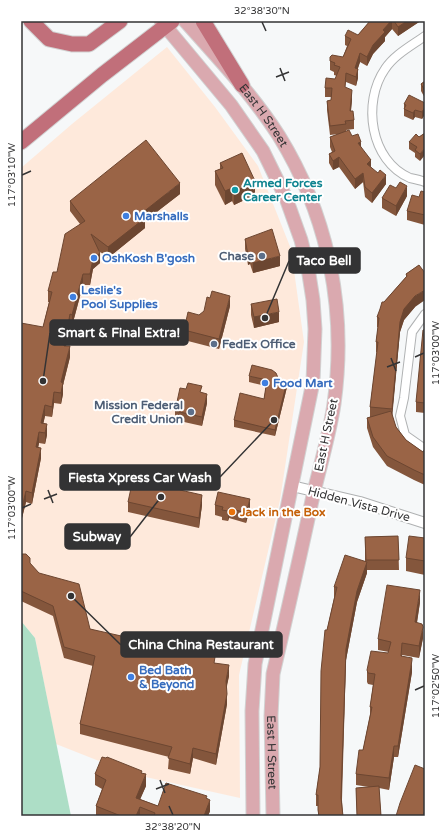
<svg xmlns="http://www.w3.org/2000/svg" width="446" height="837" font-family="'Varela Round',sans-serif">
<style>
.commercial{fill:#fee9db}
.green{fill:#addec6}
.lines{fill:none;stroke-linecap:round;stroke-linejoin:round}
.minor-casing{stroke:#afb1b2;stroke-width:10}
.tertiary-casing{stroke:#afb1b2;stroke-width:12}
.primary-casing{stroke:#d2d2d2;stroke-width:15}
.motorway-casing{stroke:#d2d2d2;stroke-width:17}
.minor{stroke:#fff;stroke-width:8}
.tertiary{stroke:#fff;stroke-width:10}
.primary{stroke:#daa9af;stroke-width:13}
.motorway{stroke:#c16f7a;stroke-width:15}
.wall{fill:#84563c}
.shaded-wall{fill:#6c4631}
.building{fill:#9a6446;stroke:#6c4631}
.ticks{fill:none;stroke:#333334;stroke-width:1.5}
.culture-dot{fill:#0f9aa8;stroke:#fff;stroke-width:1.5}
.shop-dot{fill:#3f7fe0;stroke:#fff;stroke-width:1.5}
.service-dot{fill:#5c6f8a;stroke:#fff;stroke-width:1.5}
.food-dot{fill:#e8710a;stroke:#fff;stroke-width:1.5}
.labels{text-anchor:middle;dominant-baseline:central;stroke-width:4;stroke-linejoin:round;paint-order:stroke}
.street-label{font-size:12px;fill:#333334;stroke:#fff}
.culture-label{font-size:12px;font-weight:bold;fill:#0d838f;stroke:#fff;text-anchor:start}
.shop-label{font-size:12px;font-weight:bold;fill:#366cbe;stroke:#fff;text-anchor:start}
.service-label{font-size:12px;font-weight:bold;fill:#4e5e75;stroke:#fff;text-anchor:end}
.food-label{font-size:12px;font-weight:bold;fill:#c56008;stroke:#fff;text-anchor:start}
.leader{fill:none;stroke:#333334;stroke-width:1.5}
.callout-dot{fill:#333334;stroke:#fff;stroke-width:1.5}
.callout{fill:#333334;stroke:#333334;stroke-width:1.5}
.callout-label{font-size:13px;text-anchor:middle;font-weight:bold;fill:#fff}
.neatline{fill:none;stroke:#333334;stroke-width:1.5}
.ticks-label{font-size:10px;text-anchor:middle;fill:#333334}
</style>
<rect width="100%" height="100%" fill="#f6f8f9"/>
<polygon class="commercial" points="167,47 215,107 258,166 291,249 304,342 280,500 239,675 240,798 132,774 56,744 35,638 21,621 21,168 72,124"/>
<polygon class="green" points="21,621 35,638 71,816 21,816"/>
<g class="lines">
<defs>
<g id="minor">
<path d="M425 36C411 46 394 55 385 69 362 102 370 161 410 178 415 179 420 180 425 182"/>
<polyline points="425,314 412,332 404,398 400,416 405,435 425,449"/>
</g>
<polyline id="tertiary" points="292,486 360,502 425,523"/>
<g id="primary">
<polyline points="161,21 231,105 263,151 286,198 301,240 308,268 313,300 315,329 313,382 255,664 252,711 253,816"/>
<path id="s1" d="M185 21C218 58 252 94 279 136 329 217 347 311 334 404 329 438 318 472 311 505 299 561 286 618 273 674L271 716 273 816"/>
</g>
<g id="motorway">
<polyline points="31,21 49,39 72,44 89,44 120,21"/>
<polyline points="203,21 242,85"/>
<polyline points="21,142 102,75 172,21"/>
</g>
</defs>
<use href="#minor" class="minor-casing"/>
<use href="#tertiary" class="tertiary-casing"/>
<use href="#primary" class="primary-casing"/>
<use href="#motorway" class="motorway-casing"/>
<use href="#minor" class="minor"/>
<use href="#tertiary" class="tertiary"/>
<use href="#primary" class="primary"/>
<use href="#motorway" class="motorway"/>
</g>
<g class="wall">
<polygon points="370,21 419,21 419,22 398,36 392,29 385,37 385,41 373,54 367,66 360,62 358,68 358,78 356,86 346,82 345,87 352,99 351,111 354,120 354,129 346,130 346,131 361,147 371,167 386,184 372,203 365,197 363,182 355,189 339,167 333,170 329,163 329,154 332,152 330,147 330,137 339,134 330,135 327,110 327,101 331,100 331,97 325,97 325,88 335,79 337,76 334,75 334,72 330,70 330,57 343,57 347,46 345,45 345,36 358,35"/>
<polygon points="425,81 425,98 421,91 421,84"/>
<polygon points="425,103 425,114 422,119 415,117 413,120 404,116 404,104"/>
<polygon points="425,133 420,161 415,157 415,153 409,149 409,142 419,137"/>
<polygon points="220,163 255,195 234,205 232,201 225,205 215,185 215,171 220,169"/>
<polygon points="396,188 407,196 396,216 382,208 382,198"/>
<polygon points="425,192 425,225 407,220 407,211 419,197"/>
<polygon points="180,194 145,221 145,228 108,258 99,251 100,263 93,269 90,285 83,285 72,326 70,325 66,346 70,357 63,385 63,394 61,404 54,403 52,417 45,416 43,424 47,435 45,444 39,443 38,448 41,458 32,504 26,502 21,522 43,327 49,302 48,302 48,291 80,224 70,211 70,201"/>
<polygon points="245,239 280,266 253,273 250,264 248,265 245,249"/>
<polygon points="419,265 415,307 404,320 400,332 392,415 396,427 406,440 423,452 425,451 425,485 414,480 387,466 373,447 367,428 367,418 370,417 370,407 377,352 376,352 376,342 378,327 377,327 377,317 384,302 406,277 406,274"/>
<polygon points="251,304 279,322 254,328 251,315"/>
<polygon points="230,306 219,349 184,340 184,330 199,315"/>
<polygon points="425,330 425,413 416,412 416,402"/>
<polygon points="249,376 279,380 287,387 275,436 234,427 234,420 264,399 266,386 249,382"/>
<polygon points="202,393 207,403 202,426 175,420 175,411"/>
<polygon points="154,484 181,490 202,505 199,528 128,512 128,502"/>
<polygon points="215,505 250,509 246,523 229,518 228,521 222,520 222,517 215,515"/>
<polygon points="398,536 399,570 367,570 367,573 357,602 346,660 342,800 343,816 318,816 318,806 316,806 316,795 320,767 327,630 334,598 334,587 365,561 365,537"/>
<polygon points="425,538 425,575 406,571 406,558"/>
<polygon points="21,554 90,629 215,663 229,676 226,688 227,704 216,765 193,758 190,774 168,769 169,757 80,734 80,724 93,666 64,658 53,616 21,601"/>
<polygon points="420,602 417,623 423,638 419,658 402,655 402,656 412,672 398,757 394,757 389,790 379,788 381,816 357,816 356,788 369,787 356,785 356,774 363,750 370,715 370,707 373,685 368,684 367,682 367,670 388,653 389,652 378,650 378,639"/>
<polygon points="106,758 142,773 146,786 140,799 158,806 207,798 210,811 208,816 96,816 96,806 102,789 95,785 95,774"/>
</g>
<g class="shaded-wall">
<polygon points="391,21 392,21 392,29 385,37 385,41 373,54 367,66 367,57 373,45 383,30"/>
<polygon points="407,21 419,21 419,22 398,36 398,27"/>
<polygon points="360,53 360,62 355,77 355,68"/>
<polygon points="358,69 358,78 356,86 356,77"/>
<polygon points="352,90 352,99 350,120 350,111"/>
<polygon points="425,107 425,114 422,119 422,112"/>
<polygon points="415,110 415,117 413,120 413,113"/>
<polygon points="361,142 361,152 358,143"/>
<polygon points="425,148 425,155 420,161 420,154"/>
<polygon points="339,157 339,167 333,170 333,161"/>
<polygon points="371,160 371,170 367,164"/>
<polygon points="363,173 363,182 355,189 355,179"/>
<polygon points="386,175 386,184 372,203 372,193"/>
<polygon points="255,181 255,195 234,205 234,192"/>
<polygon points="180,183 180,194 145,221 145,228 108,258 108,247 142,213"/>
<polygon points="407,186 407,196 396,216 396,206"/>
<polygon points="232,188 232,201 225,205 225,191"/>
<polygon points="100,253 100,263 93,269 90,285 90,274 93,259"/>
<polygon points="250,254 250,264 248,265 248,255"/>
<polygon points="280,256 280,266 253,273 253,263"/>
<polygon points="83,274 83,285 72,326 72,315"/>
<polygon points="425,290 425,300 415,307 404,320 400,332 392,419 392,409 400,322 404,309 415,296"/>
<polygon points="230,296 230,306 219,349 219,339"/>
<polygon points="279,312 279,322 254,328 254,317"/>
<polygon points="70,314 70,325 64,357 64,346"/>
<polygon points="70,346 70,357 63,385 63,394 61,404 61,382"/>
<polygon points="287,381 287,387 275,436 275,430"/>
<polygon points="54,392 54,403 52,417 52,407"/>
<polygon points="207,394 207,403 202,426 202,417"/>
<polygon points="45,405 45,416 41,434 41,423"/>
<polygon points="47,424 47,435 45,444 45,433"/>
<polygon points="39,432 39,443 36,458 36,447"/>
<polygon points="41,448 41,458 32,504 32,493"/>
<polygon points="26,491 26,502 21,522 21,511"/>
<polygon points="202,495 202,505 199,528 199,518"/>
<polygon points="250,499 250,509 246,523 246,513"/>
<polygon points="229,508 229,518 228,521 228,511"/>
<polygon points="367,562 367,573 357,602 346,660 341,809 346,649 357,591"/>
<polygon points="420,590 420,602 415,634 415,622"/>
<polygon points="423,627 423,638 419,658 419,646"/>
<polygon points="412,660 412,672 398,757 398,746"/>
<polygon points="229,665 229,676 226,691 226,681"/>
<polygon points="227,694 227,704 216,765 216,754"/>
<polygon points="394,746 394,757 389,790 389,778"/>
<polygon points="193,748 193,758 190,774 190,764"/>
<polygon points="146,774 146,786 136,809 136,798"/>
<polygon points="210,800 210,811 208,816 204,816"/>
<polygon points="140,807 140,816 136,816"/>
<polygon points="425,810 425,816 423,816"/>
</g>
<g class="building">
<polygon points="370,21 391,21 383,30 385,32 373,45 367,57 360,53 355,68 358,69 356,77 346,73 345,87 352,90 350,111 353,111 354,120 345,121 346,124 330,126 327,101 331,100 332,88 325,88 326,78 335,79 340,67 334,65 335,63 330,61 330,57 332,55 343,57 351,39 345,36 348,30 358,35"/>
<polygon points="394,21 407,21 398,27"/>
<polygon points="425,81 425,91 421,84"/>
<polygon points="409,95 425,103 425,107 422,112 415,110 413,113 404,109 406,105 404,104"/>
<polygon points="349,130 352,136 358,134 361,142 358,143 371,160 367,164 378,173 380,170 386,175 372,193 365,187 363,173 355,179 339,157 333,161 329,154 335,151 330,137"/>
<polygon points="425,133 425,148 420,154 415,150 417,147 409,142 416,134 419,137"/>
<polygon points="146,140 180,183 142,213 145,218 108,247 91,234 100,253 93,259 90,274 83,274 72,315 70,314 64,346 70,346 61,382 63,383 61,393 54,392 52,407 45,405 41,423 47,424 45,433 39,432 36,447 41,448 32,493 26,491 21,511 21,323 43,327 52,292 48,291 53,272 57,272 65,234 85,221 70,201"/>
<polygon points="242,153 255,181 234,192 232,188 225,191 215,171 223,168 220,163"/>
<polygon points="400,182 407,186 396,206 382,198 390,185 396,188"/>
<polygon points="421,191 425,192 425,215 407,211 412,195 419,197"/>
<polygon points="272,229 280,256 253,263 250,254 248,255 245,239"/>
<polygon points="419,265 425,273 425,290 415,296 404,309 400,322 392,409 370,407 378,342 376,342 379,318 377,317 380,309 382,302 384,302 399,285 407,276 406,274"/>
<polygon points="212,291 230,296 219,339 184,330 188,312 199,315 204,311 207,297 210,298"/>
<polygon points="277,299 279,312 254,317 251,304"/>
<polygon points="423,330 425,330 425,403 416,402"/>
<polygon points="252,365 272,370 276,373 279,380 287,381 275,430 234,420 240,393 264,399 267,380 249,376"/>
<polygon points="188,383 202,386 200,392 207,394 202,417 175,411 180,388 186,389"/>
<polygon points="391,411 396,427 406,440 423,452 424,450 425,451 425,475 414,470 387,456 373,437 367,418"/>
<polygon points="133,479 147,482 148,479 154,480 153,484 168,487 169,484 181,486 180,490 202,495 199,518 128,502"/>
<polygon points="218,492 250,499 246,513 229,508 228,511 222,510 223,507 215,505"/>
<polygon points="398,536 399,560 366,560 365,537"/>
<polygon points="409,536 425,538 425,561 406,558"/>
<polygon points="21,554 26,554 30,558 30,563 39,573 79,584 90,629 215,657 214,663 229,665 226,681 227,694 216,754 193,748 190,764 168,758 172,747 80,724 95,656 64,647 53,606 21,591"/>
<polygon points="345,555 367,562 357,591 346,649 341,798 343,816 319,816 318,810 318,795 316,795 320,767 321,671 325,630 327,630 337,587 334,587"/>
<polygon points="387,585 420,590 415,622 422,624 423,627 419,646 402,643 401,656 412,658 412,660 398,746 394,746 389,778 356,774 359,750 363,750 372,707 370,707 375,674 368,673 367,670 371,651 388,653 391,642 378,639"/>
<polygon points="102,757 106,758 107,757 142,771 141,773 146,774 136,798 158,806 166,783 207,796 206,798 210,800 204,816 154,816 155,813 140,807 136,816 121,816 96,806 106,780 95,774"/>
<polygon points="415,765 425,769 425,810 423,816 396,816 400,803"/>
<polygon points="379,786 381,816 357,816 356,788"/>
</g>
<path class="ticks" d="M262 22 266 31M280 68 285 81M276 77 289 72M22 175 31 171M415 357 424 353M391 358 396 371M387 367 400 362M48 490 53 503M44 499 57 494M22 508 31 504M415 690 424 686M160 780 165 793M156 789 169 784M169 806 173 815"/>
<circle class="culture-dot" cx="235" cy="190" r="4"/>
<g class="shop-dot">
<circle cx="126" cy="216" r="4"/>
<circle cx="94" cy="258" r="4"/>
<circle cx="73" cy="297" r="4"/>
<circle cx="265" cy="383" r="4"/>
<circle cx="131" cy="677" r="4"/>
</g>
<g class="service-dot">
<circle cx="262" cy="256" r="4"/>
<circle cx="214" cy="344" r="4"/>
<circle cx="191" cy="412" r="4"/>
</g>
<circle class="food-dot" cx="232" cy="512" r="4"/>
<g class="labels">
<g class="street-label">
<text stroke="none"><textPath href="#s1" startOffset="123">East H Street</textPath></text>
<text transform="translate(326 435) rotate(-78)">East H Street</text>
<text transform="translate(359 504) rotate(15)">Hidden Vista Drive</text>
<text stroke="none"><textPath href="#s1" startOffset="783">East H Street</textPath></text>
</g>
<g class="culture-label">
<text x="243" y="183">Armed Forces<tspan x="243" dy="14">Career Center</tspan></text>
</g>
<g class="shop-label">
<text x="134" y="216">Marshalls</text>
<text x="102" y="258">OshKosh B'gosh</text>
<text x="81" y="290">Leslie's<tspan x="81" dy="14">Pool Supplies</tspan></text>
<text x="273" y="383">Food Mart</text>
<text x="139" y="670">Bed Bath<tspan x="139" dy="14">&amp; Beyond</tspan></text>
</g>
<g class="service-label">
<text x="254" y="256">Chase</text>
<text x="222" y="344" text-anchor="start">FedEx Office</text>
<text x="183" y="405">Mission Federal<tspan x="183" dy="14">Credit Union</tspan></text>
</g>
<g class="food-label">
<text x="240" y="512">Jack in the Box</text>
</g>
</g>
<path class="leader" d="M265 318L289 261M43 381L50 333M274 420L220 477M161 497L130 537M71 596L121 645"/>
<g class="callout-dot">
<circle cx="265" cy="318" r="4"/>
<circle cx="43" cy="381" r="4"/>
<circle cx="274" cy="420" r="4"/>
<circle cx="161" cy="497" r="4"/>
<circle cx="71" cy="596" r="4"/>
</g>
<g class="callout">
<rect x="289" y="248" width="71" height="25" rx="4"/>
<rect x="50" y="320" width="138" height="25" rx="4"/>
<rect x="60" y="465" width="160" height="25" rx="4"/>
<rect x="65" y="524" width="65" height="25" rx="4"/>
<rect x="121" y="632" width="161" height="25" rx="4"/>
</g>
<g class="callout-label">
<text x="324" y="265">Taco Bell</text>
<text x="119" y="337">Smart &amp; Final Extra!</text>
<text x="140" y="482">Fiesta Xpress Car Wash</text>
<text x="97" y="541">Subway</text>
<text x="201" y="649">China China Restaurant</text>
</g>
<rect width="446" height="837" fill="none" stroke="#ffffff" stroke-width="44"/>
<rect x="22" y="22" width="402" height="793" class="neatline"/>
<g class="ticks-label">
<text x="262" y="14">32°38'30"N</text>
<text transform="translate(11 175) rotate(-90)" y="4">117°03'10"W</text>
<text transform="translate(435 353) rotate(-90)" y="4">117°03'00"W</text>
<text transform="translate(11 508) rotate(-90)" y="4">117°03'00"W</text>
<text transform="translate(435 686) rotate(-90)" y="4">117°02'50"W</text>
<text x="173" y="830">32°38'20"N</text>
</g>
</svg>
